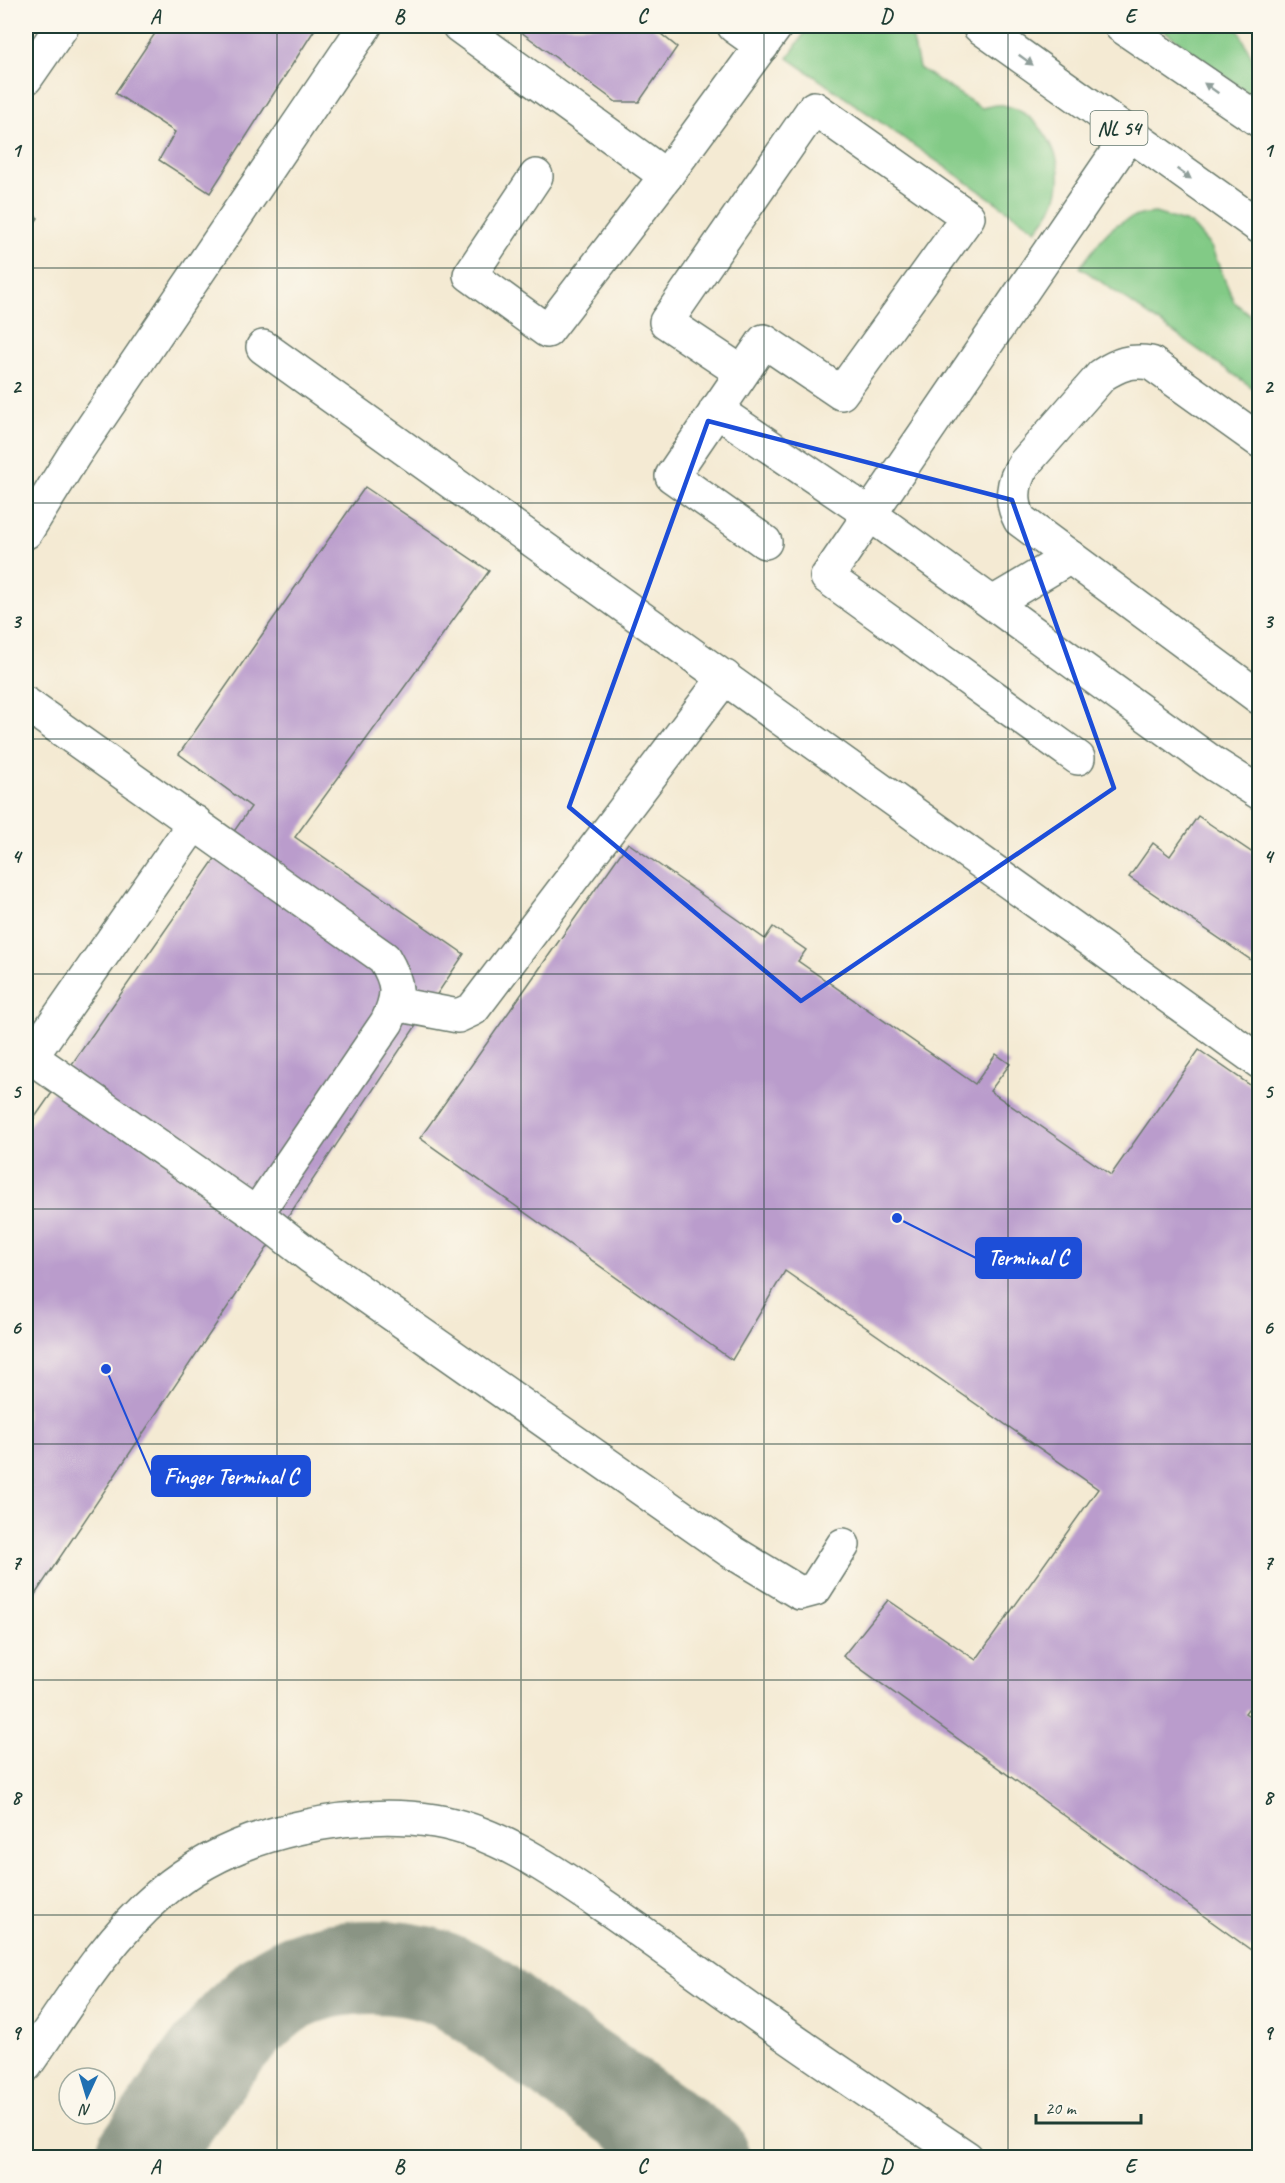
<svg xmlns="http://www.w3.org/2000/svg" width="1285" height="2183" font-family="Caveat,sans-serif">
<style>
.green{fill:#82ca86;stroke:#50845d;stroke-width:1.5}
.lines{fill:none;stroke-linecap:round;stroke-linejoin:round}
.taxiway{stroke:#8a9484;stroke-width:94}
.building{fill:#ba9ccc}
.minor-casing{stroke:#6a7a6c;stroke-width:36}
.highway-casing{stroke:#6a7a6c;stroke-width:36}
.minor{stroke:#fff;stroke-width:33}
.highway{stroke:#fff;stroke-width:33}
.oneway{fill:#8f9e9a}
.marked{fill:none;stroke:#1d4ed8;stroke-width:4.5;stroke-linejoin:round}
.grid{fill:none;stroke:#1f3d34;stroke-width:1.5;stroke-opacity:0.55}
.labels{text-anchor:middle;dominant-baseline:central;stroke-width:6;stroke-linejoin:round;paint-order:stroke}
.shield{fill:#fbf7ec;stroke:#61756b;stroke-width:1.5}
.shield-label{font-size:20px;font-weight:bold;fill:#1f3d34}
.leader{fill:none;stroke:#1d4ed8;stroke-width:2}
.callout-dot{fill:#1d4ed8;stroke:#fbf7ec;stroke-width:2}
.callout{fill:#1d4ed8;stroke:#1d4ed8;stroke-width:2}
.callout-label{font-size:22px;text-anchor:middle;font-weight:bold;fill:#fff}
.neatline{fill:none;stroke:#1f3d34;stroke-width:2}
.grid-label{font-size:20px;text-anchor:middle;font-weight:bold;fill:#1f3d34}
</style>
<rect width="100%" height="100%" fill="#fbf7ec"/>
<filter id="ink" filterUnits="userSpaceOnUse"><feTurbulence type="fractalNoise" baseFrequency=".0167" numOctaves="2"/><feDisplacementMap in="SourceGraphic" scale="12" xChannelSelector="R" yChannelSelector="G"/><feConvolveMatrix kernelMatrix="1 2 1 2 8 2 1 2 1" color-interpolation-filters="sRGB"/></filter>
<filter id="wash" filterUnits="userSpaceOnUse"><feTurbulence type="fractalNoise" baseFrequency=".008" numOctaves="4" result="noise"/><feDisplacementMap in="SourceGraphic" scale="24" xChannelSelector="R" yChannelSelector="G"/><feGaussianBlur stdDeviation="1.35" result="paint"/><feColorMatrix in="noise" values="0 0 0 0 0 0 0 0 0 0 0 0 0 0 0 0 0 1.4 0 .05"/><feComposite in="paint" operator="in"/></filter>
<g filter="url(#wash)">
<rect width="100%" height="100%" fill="#f4ead3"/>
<g class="green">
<path d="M809 26H910L919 68 981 108C987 107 997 104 1003 105 1040 113 1065 154 1058 190 1055 206 1046 218 1036 230L788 58Z"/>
<polygon points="1158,26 1237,26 1259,73 1259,101"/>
<path d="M1155 213 1191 224 1211 247 1234 302 1259 322V392L1080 267C1106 235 1111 217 1155 213Z"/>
</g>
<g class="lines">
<path class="taxiway" d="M142 2158C182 2102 219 2037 273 1995 318 1961 402 1959 452 1983 479 1995 504 2018 527 2034 586 2075 645 2116 703 2158"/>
</g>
<g id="blocks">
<g class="building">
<polygon points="160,26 317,26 210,193 159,160 175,132 115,93"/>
<polygon points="513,26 651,26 677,47 639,102 616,102"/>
<polygon points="26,209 38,218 26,236"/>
<polygon points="365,487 489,571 295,837 464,954 26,1608 26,1130 251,807 179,754"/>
<polygon points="1198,816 1260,858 1260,966 1129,877 1153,843 1170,856"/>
<polygon points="628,843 765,939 773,927 806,950 798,961 975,1084 996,1054 1010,1064 990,1091 1111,1175 1199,1050 1260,1092 1260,1716 1248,1709 1245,1713 1260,1723 1260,1937 1251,1950 843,1656 888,1600 976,1660 1098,1489 785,1271 732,1360 420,1138"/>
</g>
</g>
</g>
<g filter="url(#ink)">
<use href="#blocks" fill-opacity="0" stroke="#6a7a6c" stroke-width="1.5"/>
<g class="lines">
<defs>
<g id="minor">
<polyline points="459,26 666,176"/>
<polyline points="734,26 762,46"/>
<polyline points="26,78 62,26"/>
<polyline points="536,176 470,275 547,331 666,176 776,26"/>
<polyline points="263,347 1260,1062"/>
<polyline points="741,372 666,322 814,108 968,217 841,393 764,341 672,476 765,542"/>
<polyline points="716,410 868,513 1214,764 1260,793"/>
<path d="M1260 441 1151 363C1130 360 1119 364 1102 375L1024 464C1012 482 1010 501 1020 520L1260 698"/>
<polyline points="26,532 74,455 365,26"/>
<polyline points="993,603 1070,557"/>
<path d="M26 704 384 958C399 983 400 995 387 1022L256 1214 311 1257 729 1550 800 1593 815 1589 843 1545"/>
<polyline points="1078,758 827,577 1129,135"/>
<polyline points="195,822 31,1057 256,1214"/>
<polyline points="395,1004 458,1016 473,1009 725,677"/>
<path d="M26 2065C67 2006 105 1941 160 1894 200 1860 248 1839 298 1828 342 1818 391 1814 435 1821 494 1831 546 1866 594 1899 643 1932 691 1968 739 2002 814 2056 891 2107 967 2158"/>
</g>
<g id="highway">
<polyline points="979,26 1260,227"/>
<polyline points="1121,26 1260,121"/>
</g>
</defs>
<use href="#minor" class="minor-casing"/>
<use href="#highway" class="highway-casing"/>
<use href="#minor" class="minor"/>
<use href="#highway" class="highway"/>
</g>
<defs><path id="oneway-solid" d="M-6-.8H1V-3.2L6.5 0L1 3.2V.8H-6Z" transform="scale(1.5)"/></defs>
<g class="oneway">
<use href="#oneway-solid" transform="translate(1026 60) rotate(36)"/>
<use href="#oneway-solid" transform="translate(1211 88) rotate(-145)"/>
<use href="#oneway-solid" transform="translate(1184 174) rotate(35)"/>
</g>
</g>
<path class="marked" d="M708 421 1012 500 1114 788 801 1001 569 807Z"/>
<path class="grid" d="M277 26V2158M521 26V2158M764 26V2158M1008 26V2158M26 268H1260M26 503H1260M26 739H1260M26 974H1260M26 1209H1260M26 1444H1260M26 1680H1260M26 1915H1260"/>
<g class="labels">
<rect class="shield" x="1090.5" y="111" width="57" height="34" rx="4.5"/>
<g class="shield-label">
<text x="1119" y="128">NL 54</text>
</g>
</g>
<path class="leader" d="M897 1218L976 1258M106 1369L152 1476"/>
<g class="callout-dot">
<circle cx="897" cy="1218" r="6"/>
<circle cx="106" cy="1369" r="6"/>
</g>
<g class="callout">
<rect x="976" y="1238" width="105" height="40" rx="6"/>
<rect x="152" y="1456" width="158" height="40" rx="6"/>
</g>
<g class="callout-label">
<text x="1028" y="1265">Terminal C</text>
<text x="231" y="1484">Finger Terminal C</text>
</g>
<rect width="1285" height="2183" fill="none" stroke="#fbf7ec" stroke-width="66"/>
<g transform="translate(87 2096) rotate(184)"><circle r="28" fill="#fbf7ec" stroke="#a3ada2" stroke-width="1.5"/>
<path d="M0-4.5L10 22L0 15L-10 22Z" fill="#1f6fb2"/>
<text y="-9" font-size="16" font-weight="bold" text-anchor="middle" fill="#1f3d34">N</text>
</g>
<path d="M1036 2114v9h105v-9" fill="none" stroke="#1f3d34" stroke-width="3"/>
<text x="1045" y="2114" font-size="18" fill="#1f3d34" stroke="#fbf7ec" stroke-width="4.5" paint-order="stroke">20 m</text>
<rect x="33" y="33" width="1219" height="2117" class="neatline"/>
<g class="grid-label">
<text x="155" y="23">A</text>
<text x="399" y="23">B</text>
<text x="642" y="23">C</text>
<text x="886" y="23">D</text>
<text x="1130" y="23">E</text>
<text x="16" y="157">1</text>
<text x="1268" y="157">1</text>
<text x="16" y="393">2</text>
<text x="1268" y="393">2</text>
<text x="16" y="628">3</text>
<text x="1268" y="628">3</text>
<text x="16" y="863">4</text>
<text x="1268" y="863">4</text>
<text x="16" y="1098">5</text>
<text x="1268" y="1098">5</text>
<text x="16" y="1334">6</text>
<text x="1268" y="1334">6</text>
<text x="16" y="1569">7</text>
<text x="1268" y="1569">7</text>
<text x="16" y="1804">8</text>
<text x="1268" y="1804">8</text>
<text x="16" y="2039">9</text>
<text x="1268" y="2039">9</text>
<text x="155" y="2173">A</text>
<text x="399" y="2173">B</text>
<text x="642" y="2173">C</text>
<text x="886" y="2173">D</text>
<text x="1130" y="2173">E</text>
</g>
</svg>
